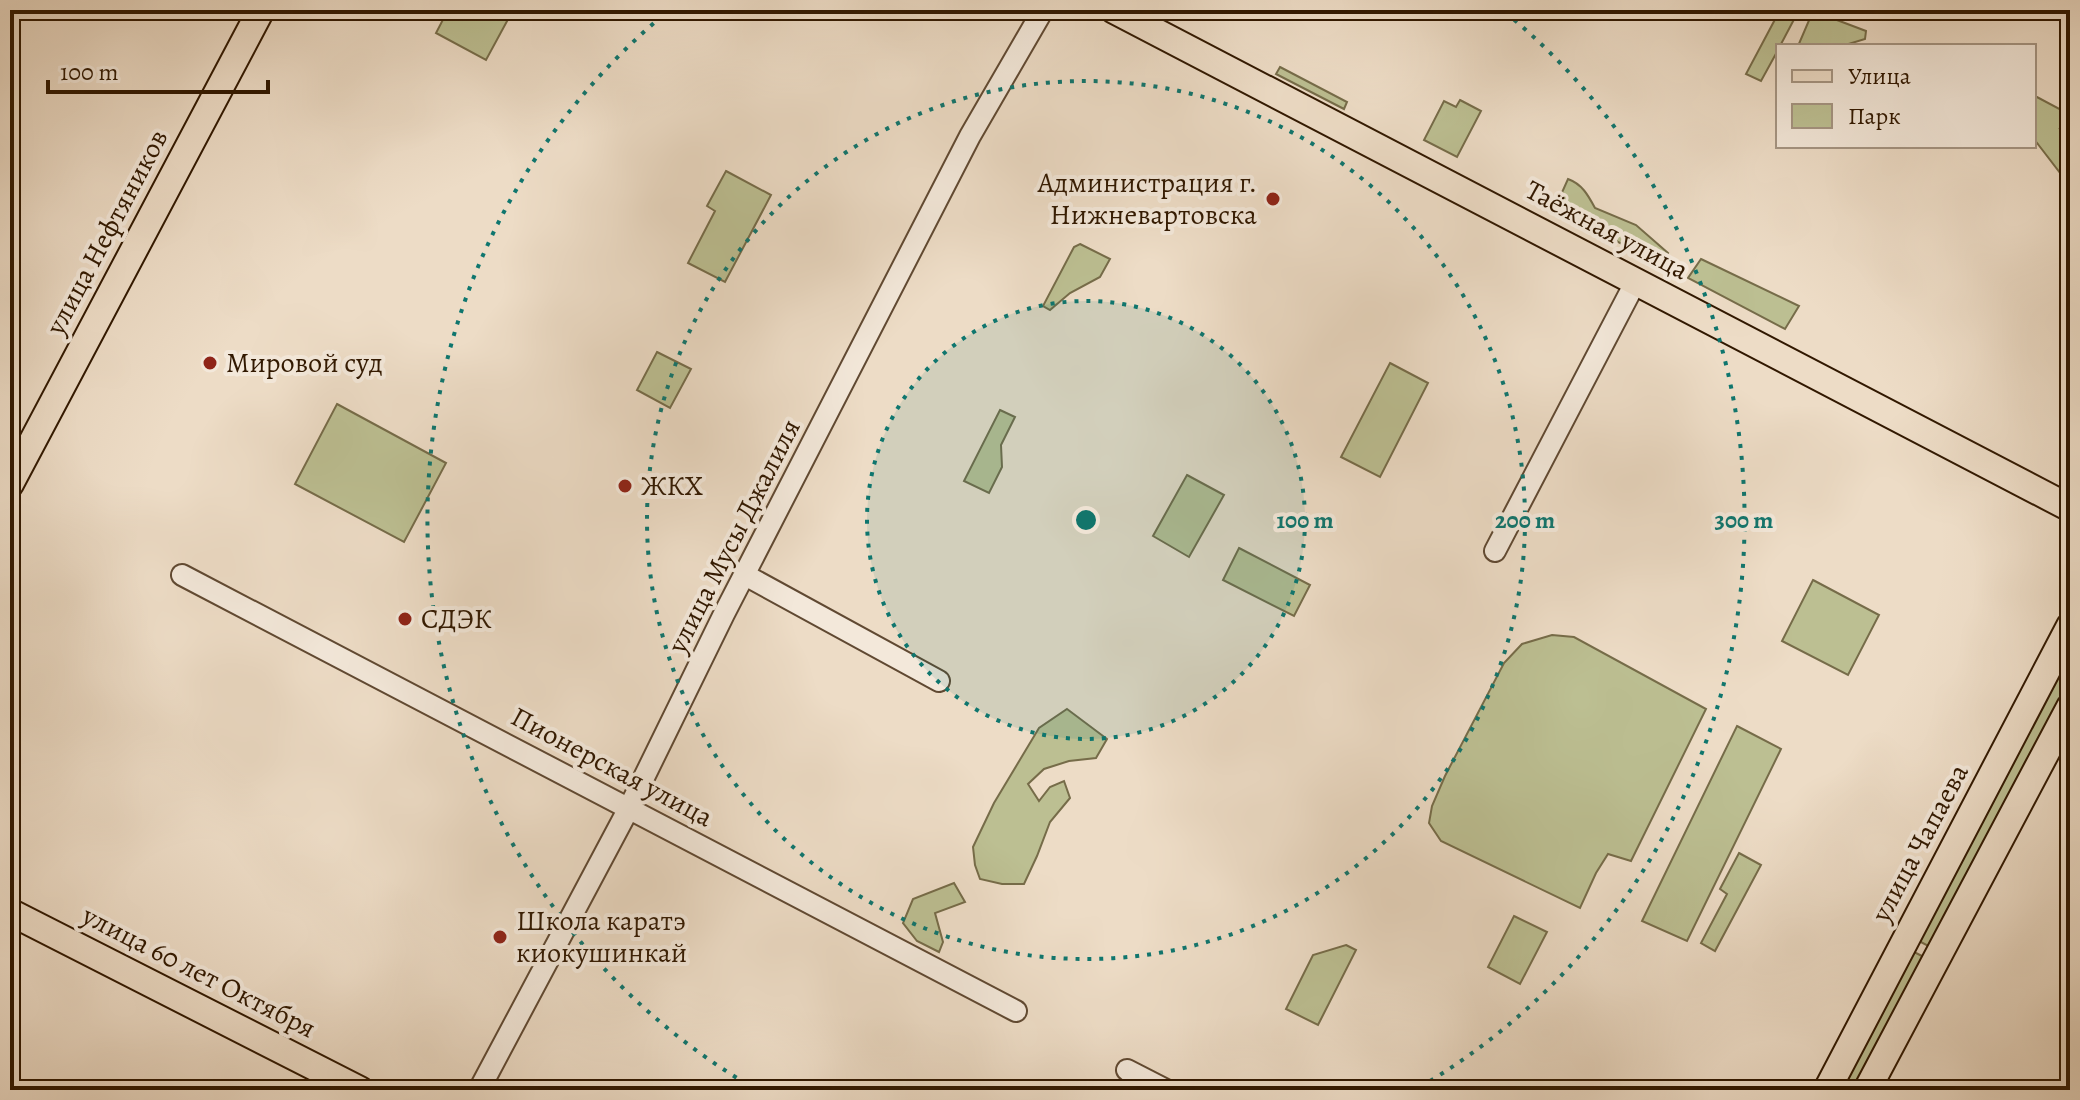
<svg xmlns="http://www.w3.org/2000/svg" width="2080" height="1100" font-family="Alegreya,serif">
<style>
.green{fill:#bcbf92;stroke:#766c49;stroke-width:2}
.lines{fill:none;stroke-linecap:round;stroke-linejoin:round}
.minor-casing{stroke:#604932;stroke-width:24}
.major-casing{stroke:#311800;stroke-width:30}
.minor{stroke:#f3e8da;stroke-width:20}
.major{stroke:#eddcc6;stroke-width:26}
.ring{fill:none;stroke:#0f766e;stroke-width:4;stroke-dasharray:4 8}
.poi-dot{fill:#8f2418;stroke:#f3e8da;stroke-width:3}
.labels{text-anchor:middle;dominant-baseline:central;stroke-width:8;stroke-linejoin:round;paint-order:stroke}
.poi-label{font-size:28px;fill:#311800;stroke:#f3e8da;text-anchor:start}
.street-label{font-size:28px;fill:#311800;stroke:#f3e8da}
.centre{fill:#0f766e;stroke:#f3e8da;stroke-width:4}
.ring-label{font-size:24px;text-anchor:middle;font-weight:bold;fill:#0f766e;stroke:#f3e8da;stroke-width:8;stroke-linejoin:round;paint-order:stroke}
</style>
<rect width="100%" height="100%" fill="#eddcc6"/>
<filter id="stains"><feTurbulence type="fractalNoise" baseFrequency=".0025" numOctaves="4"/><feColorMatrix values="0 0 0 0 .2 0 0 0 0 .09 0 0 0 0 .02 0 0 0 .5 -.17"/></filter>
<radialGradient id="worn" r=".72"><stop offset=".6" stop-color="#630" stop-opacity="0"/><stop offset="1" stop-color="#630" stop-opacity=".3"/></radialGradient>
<g class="green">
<polygon points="448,10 513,10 486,60 436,33"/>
<polygon points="1780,10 1799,10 1780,46 1778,46 1778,50 1761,81 1746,74"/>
<polygon points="1813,11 1866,31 1865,39 1842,46 1798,46"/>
<polygon points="1280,67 1347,102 1344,109 1276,74"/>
<polygon points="2034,90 2035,96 2069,114 2068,128 2060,129 2065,136 2070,130 2070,176 2064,178 2034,139"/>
<polygon points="1460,100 1481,111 1457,157 1424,140 1444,101 1456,107"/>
<polygon points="726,171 771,195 725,282 688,263 715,211 707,206"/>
<path d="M1568 179C1582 184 1588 195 1595 208L1636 225 1668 253 1661 265 1555 208Z"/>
<polygon points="1080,244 1110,259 1100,277 1070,293 1050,310 1043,306 1074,247"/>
<polygon points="1701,259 1799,306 1785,329 1688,278"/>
<polygon points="657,352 691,369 670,408 637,390"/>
<polygon points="1390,363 1428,383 1380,477 1341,457"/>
<polygon points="337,404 446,463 404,542 295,484"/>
<polygon points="1000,410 1015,417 1001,445 1002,467 989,493 964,481"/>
<polygon points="1187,475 1224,495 1189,557 1153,536"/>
<polygon points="1239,548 1310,585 1294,616 1223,580"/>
<polygon points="1813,580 1879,615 1848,675 1782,641"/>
<polygon points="1552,635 1574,637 1706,709 1631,861 1608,854 1596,873 1580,908 1441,841 1429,823 1432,806 1445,776 1504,663 1522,644"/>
<polygon points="2070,649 2070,685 1932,948 1917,940"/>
<polygon points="1067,709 1107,739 1096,758 1069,761 1044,769 1028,784 1039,801 1050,787 1064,781 1070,798 1050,822 1037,856 1024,884 1002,884 980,879 975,865 973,847 994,803 1039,728"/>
<polygon points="1737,726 1781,749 1687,941 1642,921"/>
<polygon points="1739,853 1761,865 1715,951 1701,943 1727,894 1720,889"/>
<polygon points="954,883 965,902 935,913 943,942 939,952 917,941 903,923 913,899"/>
<polygon points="1514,916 1547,932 1520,984 1488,967"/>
<polygon points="1346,945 1356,950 1318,1025 1286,1009 1313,955"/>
<polygon points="1912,951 1926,958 1856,1090 1838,1090"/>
</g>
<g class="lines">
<defs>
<g id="minor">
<polyline points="1495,551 1636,281"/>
<polyline points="182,575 1016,1011"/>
<polyline points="745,575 939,681"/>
<polyline points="1127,1070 1166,1090"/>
<polyline points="479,1090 629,808 724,614 970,136 1043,10"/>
</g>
<g id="major">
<polyline points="1114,10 2070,508"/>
<polyline points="10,484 261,10"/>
<polyline points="10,912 360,1090"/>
<polyline points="1827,1090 2070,626"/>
<polyline points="1867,1090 2070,707"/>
</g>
</defs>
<use href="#minor" class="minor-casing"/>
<use href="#major" class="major-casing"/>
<use href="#minor" class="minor"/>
<use href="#major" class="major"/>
</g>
<circle cx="1086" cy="520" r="219" fill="#0f766e" fill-opacity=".12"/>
<g class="ring">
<circle cx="1086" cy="520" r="219"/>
<circle cx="1086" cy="520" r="439"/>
<path d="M757 1090A658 658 0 0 1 667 12M1505 12A658 658 0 0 1 1415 1090"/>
</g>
<g class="poi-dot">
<circle cx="1273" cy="199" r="8"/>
<circle cx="210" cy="363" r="8"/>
<circle cx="625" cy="486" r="8"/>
<circle cx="405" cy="619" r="8"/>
<circle cx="500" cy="937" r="8"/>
</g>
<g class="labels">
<g class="poi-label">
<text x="1257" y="183" text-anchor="end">Администрация г.<tspan x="1257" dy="32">Нижневартовска</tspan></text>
<text x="226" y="363">Мировой суд</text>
<text x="641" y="486">ЖКХ</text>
<text x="421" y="619">СДЭК</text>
<text x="516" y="921">Школа каратэ<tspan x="516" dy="32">киокушинкай</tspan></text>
</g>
<g class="street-label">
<text transform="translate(1607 230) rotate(28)">Таёжная улица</text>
<text transform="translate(107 232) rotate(-62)">улица Нефтяников</text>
<text transform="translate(734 536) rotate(-63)">улица Мусы Джалиля</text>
<text transform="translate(612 767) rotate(28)">Пионерская улица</text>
<text transform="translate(1920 843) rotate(-62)">улица Чапаева</text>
<text transform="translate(199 972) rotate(27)">улица 60 лет Октября</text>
</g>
</g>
<circle cx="1086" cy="520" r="12" class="centre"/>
<g class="ring-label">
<text x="1305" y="528">100 m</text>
<text x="1525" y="528">200 m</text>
<text x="1744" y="528">300 m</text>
</g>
<rect width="2080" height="1100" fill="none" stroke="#eddcc6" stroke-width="40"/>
<rect x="12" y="12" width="2056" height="1076" fill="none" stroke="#311800" stroke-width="4"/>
<rect x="20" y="20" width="2040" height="1060" fill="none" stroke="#311800" stroke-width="2"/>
<rect x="1776" y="44" width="260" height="104" fill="#f3e8da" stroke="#a59583" stroke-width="2"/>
<rect x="1792" y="70" width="40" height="12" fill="#eddcc6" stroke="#a59583" stroke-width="2"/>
<text x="1848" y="84" font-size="24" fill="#311800">Улица</text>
<rect x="1792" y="104" width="40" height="24" fill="#bcbf92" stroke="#a59583" stroke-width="2"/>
<text x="1848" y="124" font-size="24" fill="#311800">Парк</text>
<path d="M48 80v12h220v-12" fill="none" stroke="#311800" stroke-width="4"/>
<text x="60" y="80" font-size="24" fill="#311800" stroke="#f3e8da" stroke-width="6" paint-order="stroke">100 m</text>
<rect width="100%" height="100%" filter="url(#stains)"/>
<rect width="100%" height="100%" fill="url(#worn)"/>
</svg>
